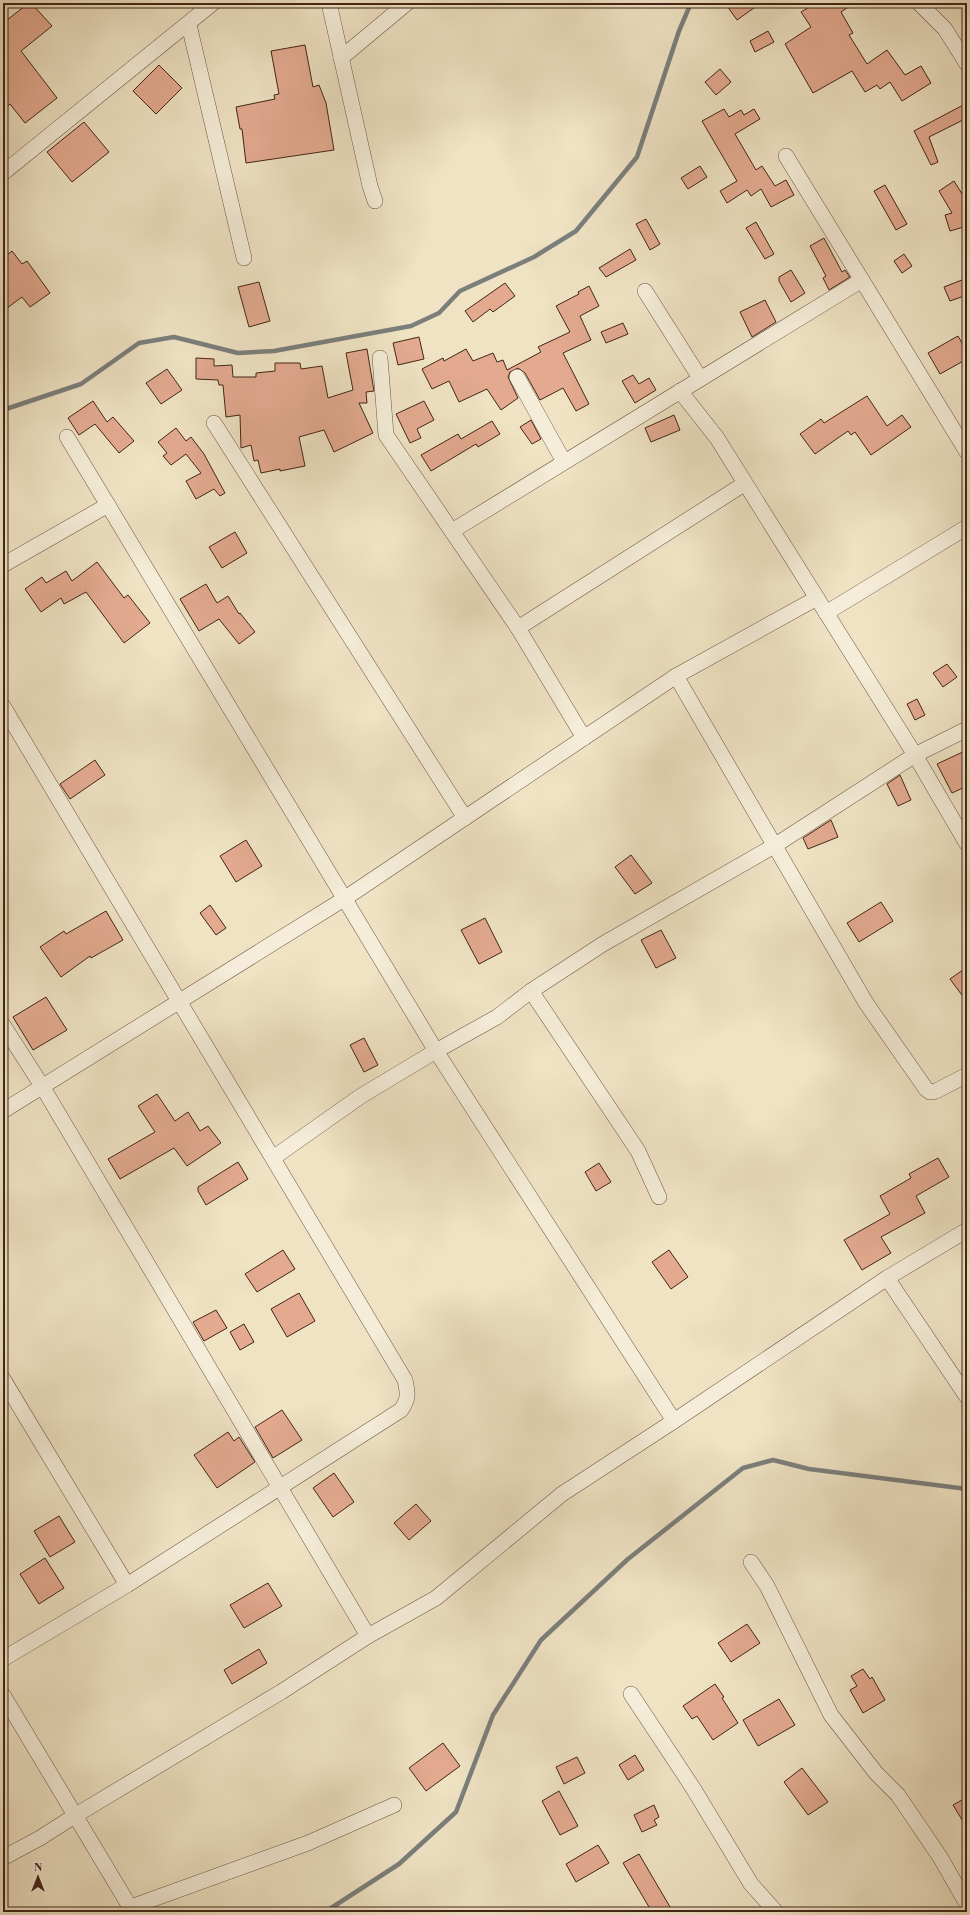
<svg xmlns="http://www.w3.org/2000/svg" width="970" height="1915" font-family="'Libre Bodoni',serif">
<style>
.lines{fill:none;stroke-linecap:round;stroke-linejoin:round}
.stream{stroke:#7b7f7c;stroke-width:4.5}
.building{fill:#e3aa90;stroke:#422517}
.minor-casing{stroke:#6d5442;stroke-width:16}
.minor{stroke:#f5edd9;stroke-width:15}
</style>
<rect width="100%" height="100%" fill="#efe3c4"/>
<filter id="stains"><feTurbulence type="fractalNoise" baseFrequency=".005" numOctaves="4"/><feColorMatrix values="0 0 0 0 .2 0 0 0 0 .09 0 0 0 0 .02 0 0 0 .5 -.17"/></filter>
<radialGradient id="worn" r=".72"><stop offset=".6" stop-color="#630" stop-opacity="0"/><stop offset="1" stop-color="#630" stop-opacity=".3"/></radialGradient>
<g class="lines">
<g class="stream">
<polyline points="3,410 81,384 139,343 174,337 238,353 274,351 411,326 439,313 460,291 534,257 576,231 637,157 679,31 691,3"/>
<polyline points="325,1912 399,1864 456,1812 493,1715 541,1640 628,1559 743,1468 773,1460 809,1469 967,1489"/>
</g>
</g>
<g class="building">
<polygon points="29,3 31,3 52,26 21,51 57,98 25,123 10,104 3,110 3,23"/>
<polygon points="725,3 761,3 737,20"/>
<polygon points="816,3 854,3 841,12 853,33 849,35 867,64 887,50 905,75 921,66 931,83 902,101 890,82 880,89 877,85 865,92 852,71 813,93 785,44 811,27 801,12"/>
<polygon points="768,31 774,42 755,52 750,41"/>
<polygon points="305,45 313,87 319,85 326,103 334,150 246,163 242,129 240,129 236,107 275,99 274,95 279,94 271,51"/>
<polygon points="159,65 182,88 156,114 133,91"/>
<polygon points="720,69 731,82 716,95 705,82"/>
<polygon points="967,103 967,118 929,137 938,162 931,165 914,131"/>
<polygon points="724,109 729,117 741,110 744,115 754,109 760,119 735,134 756,170 762,166 775,186 786,180 794,195 771,207 761,189 751,196 747,190 727,203 720,191 737,181 702,121"/>
<polygon points="84,122 109,152 72,182 47,152"/>
<polygon points="700,166 707,177 688,189 681,178"/>
<polygon points="954,181 967,202 967,226 950,231 945,215 952,213 939,191"/>
<polygon points="885,185 907,224 896,230 874,191"/>
<polygon points="646,219 660,244 650,250 636,224"/>
<polygon points="756,222 774,254 765,259 746,228"/>
<polygon points="824,238 842,272 845,270 850,277 829,290 823,278 826,276 810,246"/>
<polygon points="630,249 636,260 606,277 599,268"/>
<polygon points="12,251 22,264 27,261 50,293 30,307 22,297 3,311 3,258"/>
<polygon points="904,254 912,266 902,273 894,261"/>
<polygon points="791,270 805,293 791,302 779,281 779,277"/>
<polygon points="967,278 967,295 950,301 944,287"/>
<polygon points="259,282 270,321 249,327 238,287"/>
<polygon points="505,283 515,296 493,312 490,309 473,322 465,311"/>
<polygon points="589,286 599,306 580,316 591,340 563,353 589,404 576,411 563,388 540,400 525,373 518,368 510,372 508,377 518,398 501,410 487,389 459,402 449,381 432,389 422,369 443,358 444,361 466,349 473,361 493,353 497,362 503,360 507,370 541,352 538,347 570,332 556,306 579,294 578,292"/>
<polygon points="765,300 776,322 752,337 740,312"/>
<polygon points="623,323 628,334 606,343 601,332"/>
<polygon points="958,336 967,352 967,359 940,374 928,353"/>
<polygon points="419,337 424,359 398,365 393,343"/>
<polygon points="367,349 374,391 366,392 367,403 359,403 373,433 334,452 324,430 299,437 305,466 280,471 280,469 261,473 258,460 254,461 251,445 241,448 240,415 226,417 223,385 219,385 218,380 196,379 196,358 214,359 214,366 232,365 233,377 256,377 256,373 275,371 275,363 300,363 301,369 322,366 328,398 353,390 346,353"/>
<polygon points="167,369 182,390 161,404 146,383"/>
<polygon points="633,375 639,384 649,378 656,390 635,403 622,381"/>
<polygon points="867,396 887,426 902,415 911,427 871,455 855,432 851,435 848,431 815,454 800,434 821,419 824,423"/>
<polygon points="93,401 107,422 113,417 134,441 119,453 95,424 79,435 68,418"/>
<polygon points="424,401 434,420 417,429 421,438 410,443 396,414"/>
<polygon points="674,415 680,430 651,442 645,428"/>
<polygon points="531,420 541,439 532,444 520,427"/>
<polygon points="492,421 500,434 478,447 476,444 431,471 421,455 458,434 461,439"/>
<polygon points="176,428 186,441 191,437 204,454 225,493 220,496 214,489 196,499 186,481 201,473 186,454 171,465 163,456 167,453 158,442"/>
<polygon points="235,532 247,553 222,568 209,547"/>
<polygon points="97,562 124,598 128,595 150,623 124,643 86,592 64,604 61,598 41,612 25,589 42,577 46,583 66,571 72,581"/>
<polygon points="206,584 217,603 228,596 239,614 240,613 255,632 239,644 219,619 199,631 180,599"/>
<polygon points="947,664 957,677 943,687 933,673"/>
<polygon points="917,699 925,715 915,720 907,704"/>
<polygon points="967,750 967,786 952,793 937,764"/>
<polygon points="95,760 105,775 70,799 60,784"/>
<polygon points="900,775 911,800 898,806 887,784"/>
<polygon points="831,820 838,837 808,849 803,838"/>
<polygon points="246,840 262,866 236,882 220,856"/>
<polygon points="631,855 652,883 635,894 615,867"/>
<polygon points="881,902 893,921 859,942 847,923"/>
<polygon points="210,905 226,928 216,935 200,913"/>
<polygon points="106,911 123,940 91,958 90,956 61,977 40,947 64,931 66,934"/>
<polygon points="485,918 502,952 479,964 461,930"/>
<polygon points="661,930 676,958 656,968 641,940"/>
<polygon points="967,967 967,1002 950,979"/>
<polygon points="46,997 67,1030 33,1050 13,1017"/>
<polygon points="364,1038 378,1065 364,1072 350,1045"/>
<polygon points="157,1094 175,1121 188,1112 200,1131 208,1126 221,1143 187,1166 174,1148 120,1179 108,1159 155,1132 138,1106"/>
<polygon points="938,1158 949,1177 916,1196 925,1213 881,1237 891,1253 862,1270 844,1240 890,1214 880,1196 911,1178 909,1174"/>
<polygon points="238,1162 248,1179 206,1205 198,1191 198,1187"/>
<polygon points="599,1163 611,1182 596,1191 585,1172"/>
<polygon points="283,1250 295,1269 257,1292 245,1274"/>
<polygon points="669,1250 688,1277 671,1289 652,1262"/>
<polygon points="299,1293 315,1321 287,1337 271,1309"/>
<polygon points="216,1310 227,1328 204,1341 193,1322"/>
<polygon points="244,1324 254,1342 240,1350 230,1332"/>
<polygon points="282,1410 302,1440 273,1458 255,1427"/>
<polygon points="228,1432 234,1441 239,1437 255,1462 217,1488 194,1455"/>
<polygon points="334,1473 354,1502 333,1517 313,1488"/>
<polygon points="416,1504 431,1521 409,1540 394,1523"/>
<polygon points="59,1516 75,1542 50,1557 34,1531"/>
<polygon points="45,1558 64,1588 39,1604 20,1574"/>
<polygon points="268,1583 282,1606 244,1628 230,1605"/>
<polygon points="747,1624 760,1643 731,1662 718,1643"/>
<polygon points="259,1649 267,1663 232,1684 224,1670"/>
<polygon points="863,1669 870,1679 872,1677 885,1700 863,1713 850,1690 857,1686 851,1676"/>
<polygon points="715,1684 724,1697 722,1698 738,1723 713,1740 697,1716 692,1719 683,1706"/>
<polygon points="779,1699 795,1725 758,1746 743,1720"/>
<polygon points="443,1743 460,1766 426,1791 409,1768"/>
<polygon points="635,1755 644,1770 628,1780 619,1765"/>
<polygon points="577,1757 585,1773 564,1784 556,1767"/>
<polygon points="802,1768 828,1802 808,1815 784,1782"/>
<polygon points="559,1791 578,1826 560,1835 542,1801"/>
<polygon points="967,1797 967,1828 953,1805"/>
<polygon points="654,1805 659,1817 654,1820 657,1825 642,1832 634,1815"/>
<polygon points="598,1845 609,1863 576,1882 566,1864"/>
<polygon points="639,1854 673,1912 652,1912 623,1863"/>
</g>
<g class="lines">
<defs>
<g id="minor">
<polyline points="329,3 370,186 375,201"/>
<polyline points="919,3 945,29 967,64"/>
<polyline points="189,25 244,258"/>
<polyline points="341,58 407,3"/>
<polyline points="786,156 967,452"/>
<polyline points="3,173 213,3"/>
<polyline points="645,291 700,378"/>
<polyline points="380,358 386,435 518,628 584,738"/>
<polyline points="517,377 564,462"/>
<polyline points="680,391 717,438 915,755 967,844"/>
<polyline points="214,423 465,818"/>
<polyline points="67,437 436,1051 674,1421"/>
<polyline points="452,531 862,280"/>
<polyline points="3,565 108,505"/>
<polyline points="826,613 967,527"/>
<polyline points="518,628 744,484"/>
<polyline points="676,676 866,1003 926,1089 930,1092 936,1091 967,1075"/>
<path d="M3 706 405 1380C408 1394 409 1398 401 1410L127 1585 3 1659"/>
<polyline points="531,991 638,1151 659,1197"/>
<polyline points="3,1025 42,1086 368,1636"/>
<polyline points="3,1111 344,899 676,676 817,598"/>
<polyline points="273,1158 361,1096 436,1051 497,1017 531,991 603,944 774,846 915,755 967,729"/>
<polyline points="887,1278 967,1397"/>
<polyline points="3,1379 127,1585"/>
<polyline points="751,1562 767,1586 831,1715 876,1773 898,1795 940,1857 967,1904"/>
<polyline points="631,1694 693,1788 751,1884 776,1912"/>
<polyline points="3,1695 133,1912"/>
<polyline points="3,1858 40,1838 76,1815 281,1692 368,1636 436,1598 562,1494 674,1421 887,1278 967,1230"/>
<polyline points="131,1907 308,1843 394,1805"/>
</g>
</defs>
<use href="#minor" class="minor-casing"/>
<use href="#minor" class="minor"/>
</g>
<rect width="970" height="1915" fill="none" stroke="#efe3c4" stroke-width="16"/>
<rect x="4" y="4" width="962" height="1907" fill="none" stroke="#422517" stroke-width="2"/>
<rect x="8" y="8" width="954" height="1899" fill="none" stroke="#422517"/>
<g transform="translate(38 1877)" stroke="#f5edd9" stroke-width="3" paint-order="stroke">
<path d="M0-3L7 15L0 10L-7 15Z" fill="#422517"/>
<text y="-6" font-size="11" font-weight="bold" text-anchor="middle" fill="#422517">N</text>
</g>
<rect width="100%" height="100%" filter="url(#stains)"/>
<rect width="100%" height="100%" fill="url(#worn)"/>
</svg>
